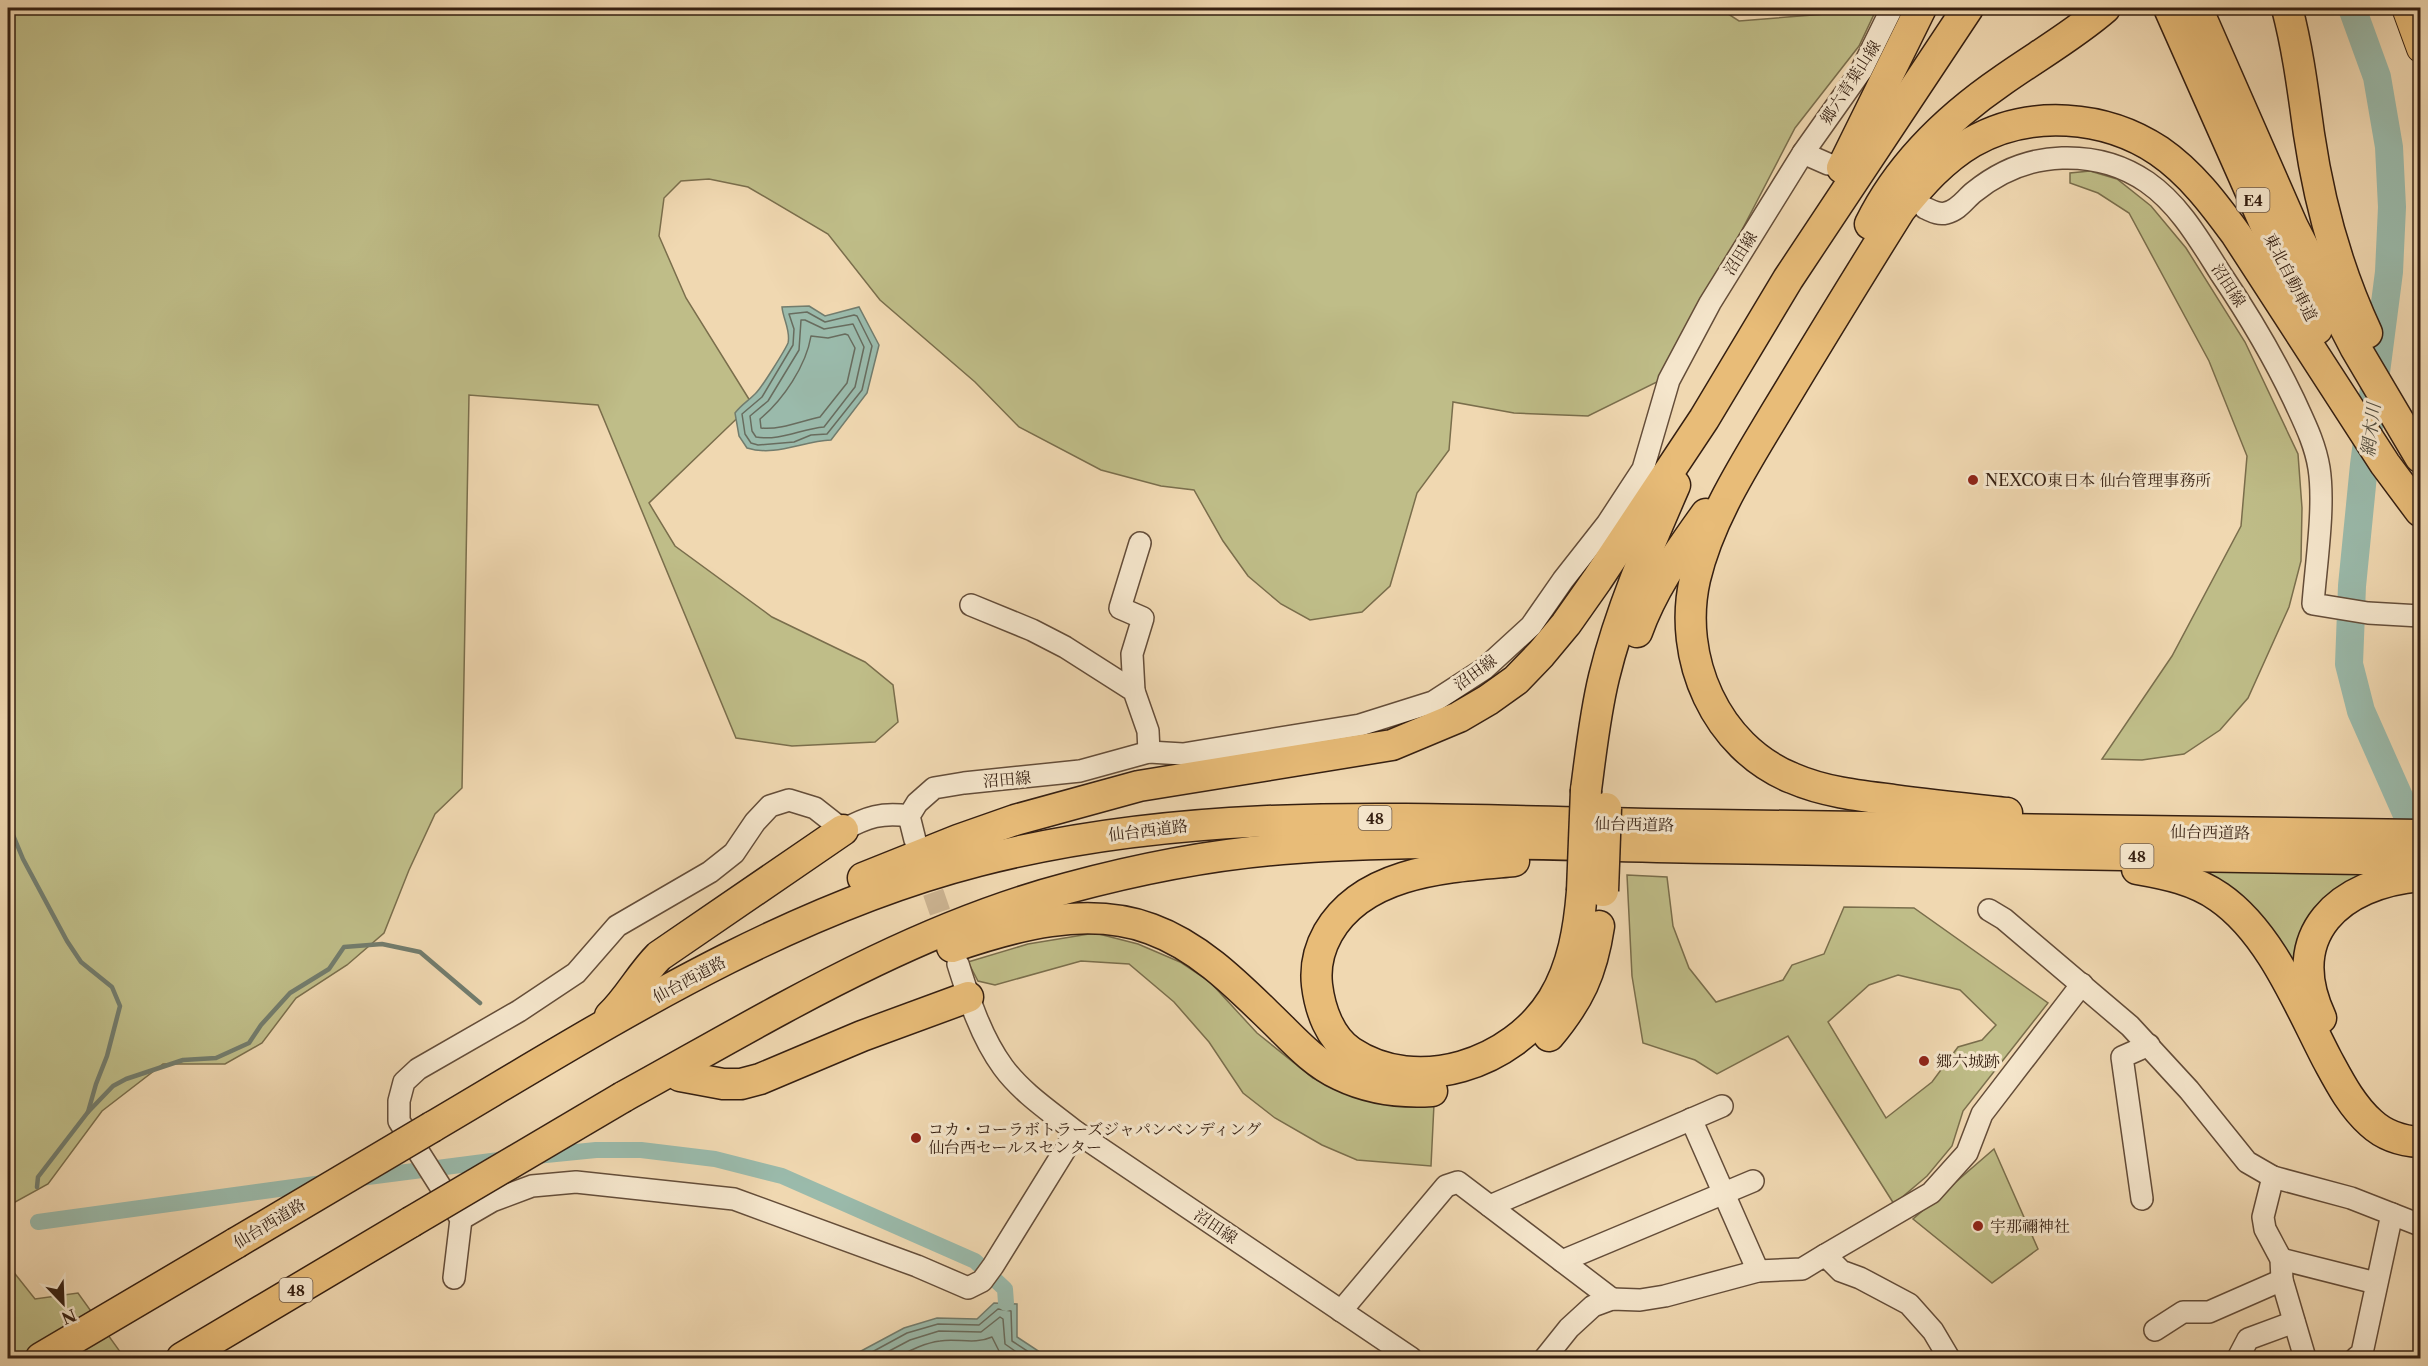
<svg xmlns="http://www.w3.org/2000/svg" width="2428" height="1366" font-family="'Libre Caslon Text','Noto Serif JP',serif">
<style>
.green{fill:#bfbd88;stroke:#7a6e4c;stroke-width:1.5;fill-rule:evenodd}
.water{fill:#9abaab;stroke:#727c6d;stroke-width:1.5}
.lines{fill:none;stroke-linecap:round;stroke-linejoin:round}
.shore{stroke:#686c5e;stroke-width:1.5}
.stream{stroke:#727c6d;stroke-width:4.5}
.canal{stroke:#9abaab;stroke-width:16}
.river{stroke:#9abaab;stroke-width:28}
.minor-tunnel{stroke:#cbb391;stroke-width:21;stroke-dasharray:21 10;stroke-linecap:butt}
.minor-casing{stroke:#644d39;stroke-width:24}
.major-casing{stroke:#351f11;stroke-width:28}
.highway-casing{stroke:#351f11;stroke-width:33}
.minor{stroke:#f5e6cc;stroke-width:21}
.major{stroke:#e8bc78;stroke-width:26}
.highway{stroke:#e8bc78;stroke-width:30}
.highway-bridge-casing{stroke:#351f11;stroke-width:33;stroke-linecap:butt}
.highway-bridge{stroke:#e8bc78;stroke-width:30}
.poi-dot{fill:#8f2418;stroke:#f5e6cc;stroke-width:2}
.labels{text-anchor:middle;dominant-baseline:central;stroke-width:6;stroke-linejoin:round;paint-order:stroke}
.shield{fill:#f5e6cc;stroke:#6f5b49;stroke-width:1.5}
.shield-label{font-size:15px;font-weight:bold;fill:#351f11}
.street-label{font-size:16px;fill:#351f11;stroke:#f5e6cc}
.poi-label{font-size:16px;fill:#351f11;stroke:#f5e6cc;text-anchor:start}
.water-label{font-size:18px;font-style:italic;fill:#534e3f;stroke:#f5e6cc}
</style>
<rect width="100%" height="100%" fill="#f0d8b1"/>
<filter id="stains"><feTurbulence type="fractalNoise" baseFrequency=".00333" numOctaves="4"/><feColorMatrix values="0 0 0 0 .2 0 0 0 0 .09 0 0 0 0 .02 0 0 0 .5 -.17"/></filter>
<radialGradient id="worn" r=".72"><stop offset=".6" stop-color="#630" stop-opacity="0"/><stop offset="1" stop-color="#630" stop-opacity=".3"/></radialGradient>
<g class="green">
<polygon points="8,8 1719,8 1739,21 1876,10 1859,46 1795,128 1665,378 1588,416 1514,413 1453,402 1449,450 1417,493 1390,586 1362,612 1310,620 1281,604 1248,576 1223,541 1194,490 1161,486 1101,470 1019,427 975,382 880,300 828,234 748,187 709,179 681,181 664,198 659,236 686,298 752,404 649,503 675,546 772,617 865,662 893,685 898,722 875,742 792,746 736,738 598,405 469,395 462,788 435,814 409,870 384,933 347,965 296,998 262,1043 225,1064 163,1064 102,1111 48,1184 8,1206"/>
<polygon points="2090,171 2117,179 2151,206 2186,248 2245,342 2298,454 2302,508 2301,561 2289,607 2248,698 2220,730 2184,754 2142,760 2102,759 2172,656 2241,526 2247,456 2209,361 2129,213 2098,193 2070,183 2070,173"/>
<polygon points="2181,870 2373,874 2297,985"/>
<path d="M1627 875 1667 877 1673 926 1689 968 1716 1002 1783 980 1792 965 1824 954 1844 907 1914 908 2048 1003 1963 1111 1952 1146 1927 1176 1894 1204 1788 1036 1717 1074 1695 1060 1643 1043 1632 976ZM1898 975 1960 990 1996 1025 1982 1040 1958 1047 1932 1082 1886 1118 1828 1022 1869 985Z"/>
<polygon points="1095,933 1138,944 1180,962 1210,982 1257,1033 1313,1078 1357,1096 1434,1104 1431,1166 1357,1160 1322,1145 1275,1118 1243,1093 1209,1042 1174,1002 1129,964 1081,961 995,985 978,981 968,962 1028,944"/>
<polygon points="1994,1149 2038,1249 1992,1283 1913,1219"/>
<polygon points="8,1265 35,1299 78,1293 121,1353 123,1358 8,1358"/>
</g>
<g class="water">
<path d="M809 306 825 316 859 307 879 345 867 393 831 440C802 441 776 457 747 448L739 436 735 413C741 405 748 401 755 394 761 389 785 350 788 343 791 331 783 319 782 307Z"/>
<polygon points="994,1303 1017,1304 1017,1337 1049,1358 848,1358 904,1328 937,1318 977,1319"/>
</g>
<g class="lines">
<g class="shore">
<polygon points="807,312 825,322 854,315 857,316 872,346 862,390 827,434 811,435 794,442 758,445 751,443 745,434 742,414 762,397 793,345 794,329 789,314"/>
<path d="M801 320H805L824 329 853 324 864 347 855 387 824 427C801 429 780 441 756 437L752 431 750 416 768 401 799 350Z"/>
<path d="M845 334 848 335 855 348 847 383 820 417C801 421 781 430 761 428L760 419C783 400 806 366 811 336L828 338Z"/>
<polyline points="861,1358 907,1333 938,1324 979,1325 998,1309 1011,1311 1012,1341 1038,1358"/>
<polyline points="876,1358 910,1340 939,1331 981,1332 1000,1317 1003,1319 1005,1344 1025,1358"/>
<path d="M895 1358C909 1351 924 1343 940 1341 958 1338 974 1345 992 1337L999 1351 1008 1358"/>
</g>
<g class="stream">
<polyline points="8,823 23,859 67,941 81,962 112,987 120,1006 107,1056 96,1084 88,1112 38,1177 37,1187"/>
<polyline points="88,1112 113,1086 126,1079 183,1060 216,1058 249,1043 261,1025 290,993 329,969 344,947 382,944 420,952 480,1003"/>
</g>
<g class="canal">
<polyline points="536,1156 596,1150 641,1150 715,1159 782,1176 975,1261 1005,1289 1006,1303"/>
<polyline points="360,1178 507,1159"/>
<polyline points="38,1222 323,1183"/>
</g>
<polyline class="river" points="2352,8 2377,77 2389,147 2392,207 2389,272 2364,465 2352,586 2349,664 2361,711 2420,844"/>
<polyline class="minor-tunnel" points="923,863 950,941"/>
<defs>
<g id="minor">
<polyline points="1803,153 1828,164"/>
<path d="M1925 208C1932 211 1938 215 1946 213 1959 210 1965 199 1974 192 2000 171 2029 159 2062 158 2093 157 2121 164 2147 182 2180 205 2200 241 2221 274 2248 314 2273 356 2294 400 2304 422 2315 443 2319 468 2325 506 2316 564 2313 604L2368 613 2420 616"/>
<polyline points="971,605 1032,630 1065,647 1134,691 1148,731 1149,752"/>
<polyline points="1134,691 1132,654 1143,618 1120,608 1140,543"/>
<polyline points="915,840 909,816 917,803 934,788 964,783 1080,771 1149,752 1183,754 1360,725 1433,702 1484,669 1531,626 1563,580 1607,524 1643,469 1669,380 1710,303 1803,153 1861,71 1892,8"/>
<polyline points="1989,910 2004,919 2130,1026 2189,1090 2247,1162 2273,1177 2351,1198 2420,1225"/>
<path d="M958 964C969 999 981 1037 1003 1067 1022 1093 1051 1112 1076 1132L1411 1358"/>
<polyline points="1691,1119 1758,1271"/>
<polyline points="2273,1177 2263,1217 2265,1229 2281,1259 2282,1280 2305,1358"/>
<polyline points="2142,1199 2122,1057 2149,1045"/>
<polyline points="1490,1206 1722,1106"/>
<polyline points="461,1219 492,1201 532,1186 576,1182 734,1199 917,1266 968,1288 982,1281 993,1266 1076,1132"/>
<polyline points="1825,1255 1931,1193 1967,1153 1982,1114 2082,984"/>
<polyline points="2281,1259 2376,1283"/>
<polyline points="1562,1261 1753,1181"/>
<path d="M454 1278 461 1219 399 1121V1101L404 1082 418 1069 519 1011 576 973 617 926 710 872 734 853 755 822 770 806 789 800 815 808 843 830C867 817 882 812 909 816"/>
<polyline points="1341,1311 1446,1186 1458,1182 1612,1299"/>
<polyline points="2155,1330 2183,1312 2209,1312 2282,1280"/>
<polyline points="1545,1358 1569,1328 1593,1306 1612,1299 1640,1300 1665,1296 1758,1271 1802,1269 1825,1255 1841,1271 1860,1278 1909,1304 1933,1331 1949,1358"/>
<polyline points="2238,1358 2248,1339 2294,1322"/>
<polyline points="2356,1358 2362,1353 2392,1214"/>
</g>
<polyline id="major" points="2405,8 2420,49"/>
<g id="highway">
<polyline points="2169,8 2272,240 2317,329"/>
<polyline points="2197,8 2293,227 2355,347 2420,457"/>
<path d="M2287 8C2298 50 2303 91 2309 134 2319 202 2338 271 2367 333"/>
<polyline points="1842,168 1921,8"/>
<path d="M1870 224C1899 165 1949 117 2003 80 2037 56 2074 35 2105 8"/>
<path d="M1637 632C1653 587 1679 552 1706 514"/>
<path d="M1586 790C1591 752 1595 714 1604 677 1620 611 1648 547 1675 485"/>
<path d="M2007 813C1970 809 1932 805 1894 800 1860 796 1824 792 1792 778 1716 747 1677 658 1695 579 1709 519 1745 464 1776 412 1817 344 1858 277 1900 210 1921 184 1943 159 1972 142 2030 109 2105 115 2159 151 2191 173 2214 204 2236 234L2385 464 2420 511"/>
<path d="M1514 861C1450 867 1364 870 1328 933 1319 949 1315 967 1317 985 1320 1010 1330 1038 1351 1052 1417 1096 1513 1064 1553 999 1573 966 1579 928 1582 891"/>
<path d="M2137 869C2166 874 2195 880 2219 897 2270 932 2299 1005 2327 1059 2339 1081 2351 1105 2371 1123 2385 1136 2401 1141 2420 1142"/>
<polyline points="863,878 958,840 1015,820 1139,786 1392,745 1459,717 1488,700 1516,680 1541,654 1566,624 1597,580 1704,419 1788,279 1968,8"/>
<path d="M952 947C1013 926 1087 905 1151 929 1198 946 1235 983 1270 1017 1292 1038 1312 1062 1340 1075 1369 1089 1401 1093 1432 1091"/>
<path d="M610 1016C629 998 640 975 659 956L843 830"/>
<path d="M2321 1018C2282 934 2340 883 2420 876"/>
<path d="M1549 1036C1579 1000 1592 973 1599 926"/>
<polyline points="680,1076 723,1084 741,1084 760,1079 862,1036 968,997"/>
<path d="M623 1097C767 1018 908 930 1068 888 1142 868 1219 853 1296 848 1435 838 1575 846 1714 848 1950 853 2185 858 2420 860"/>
<path d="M432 1127C605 1025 780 912 978 861 1199 804 1420 820 1646 824 1904 829 2162 832 2420 835"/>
<polyline points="41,1358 236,1243"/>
<polyline points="182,1358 411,1222"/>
</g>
</defs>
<use href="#minor" class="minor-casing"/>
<use href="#major" class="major-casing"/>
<use href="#highway" class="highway-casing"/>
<use href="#minor" class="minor"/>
<use href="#major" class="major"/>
<use href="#highway" class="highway"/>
<defs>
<g id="highway-bridge">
<polyline points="1582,891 1586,790"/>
<polyline points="1603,891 1606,808"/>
<polyline points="411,1222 623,1097"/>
<polyline points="236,1243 432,1127"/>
</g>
</defs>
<use href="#highway-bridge" class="highway-bridge-casing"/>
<use href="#highway-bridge" class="highway-bridge"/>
</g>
<g class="poi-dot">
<circle cx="1973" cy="480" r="6"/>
<circle cx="1924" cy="1061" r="6"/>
<circle cx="916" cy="1138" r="6"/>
<circle cx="1978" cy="1226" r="6"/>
</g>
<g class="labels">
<g class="shield">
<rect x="2236.5" y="188" width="33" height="24" rx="4.5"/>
<rect x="1358.5" y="806" width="33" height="24" rx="4.5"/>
<rect x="2120.5" y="844" width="33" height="24" rx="4.5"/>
<rect x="279.5" y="1278" width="33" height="24" rx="4.5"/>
</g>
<g class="shield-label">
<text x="2253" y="200">E4</text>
<text x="1375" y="818">48</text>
<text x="2137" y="856">48</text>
<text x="296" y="1290">48</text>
</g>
<g class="street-label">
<text transform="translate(1850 82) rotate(-57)">郷六青葉山線</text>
<text transform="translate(1740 253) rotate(-58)">沼田線</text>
<text transform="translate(2291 277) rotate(63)">東北自動車道</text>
<text transform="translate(2229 285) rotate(57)">沼田線</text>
<text transform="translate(1475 672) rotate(-36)">沼田線</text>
<text transform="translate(1007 779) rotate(-5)">沼田線</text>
<text transform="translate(1634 824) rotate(1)">仙台西道路</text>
<text transform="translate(1148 830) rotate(-7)">仙台西道路</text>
<text transform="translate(2210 832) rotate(1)">仙台西道路</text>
<text transform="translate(689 979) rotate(-28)">仙台西道路</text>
<text transform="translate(269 1223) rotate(-31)">仙台西道路</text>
<text transform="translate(1216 1226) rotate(34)">沼田線</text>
</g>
<g class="poi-label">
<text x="1985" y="480">NEXCO東日本 仙台管理事務所</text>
<text x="1936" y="1061">郷六城跡</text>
<text x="928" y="1129">コカ・コーラボトラーズジャパンベンディング<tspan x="928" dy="18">仙台西セールスセンター</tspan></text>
<text x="1990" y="1226">宇那禰神社</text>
</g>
<g class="water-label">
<text transform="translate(2371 430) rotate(-83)">網木川</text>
</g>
</g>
<rect width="2428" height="1366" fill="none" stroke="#f0d8b1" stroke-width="30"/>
<rect x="9" y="9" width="2410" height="1348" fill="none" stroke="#351f11" stroke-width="3"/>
<rect x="15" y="15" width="2398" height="1336" fill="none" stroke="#351f11" stroke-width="1.5"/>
<g transform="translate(63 1303) rotate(157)" stroke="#f5e6cc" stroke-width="4.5" paint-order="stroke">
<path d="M0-4.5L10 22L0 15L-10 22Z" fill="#351f11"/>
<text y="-9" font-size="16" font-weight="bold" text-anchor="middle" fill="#351f11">N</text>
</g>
<rect width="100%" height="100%" filter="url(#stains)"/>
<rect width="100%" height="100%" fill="url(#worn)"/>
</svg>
